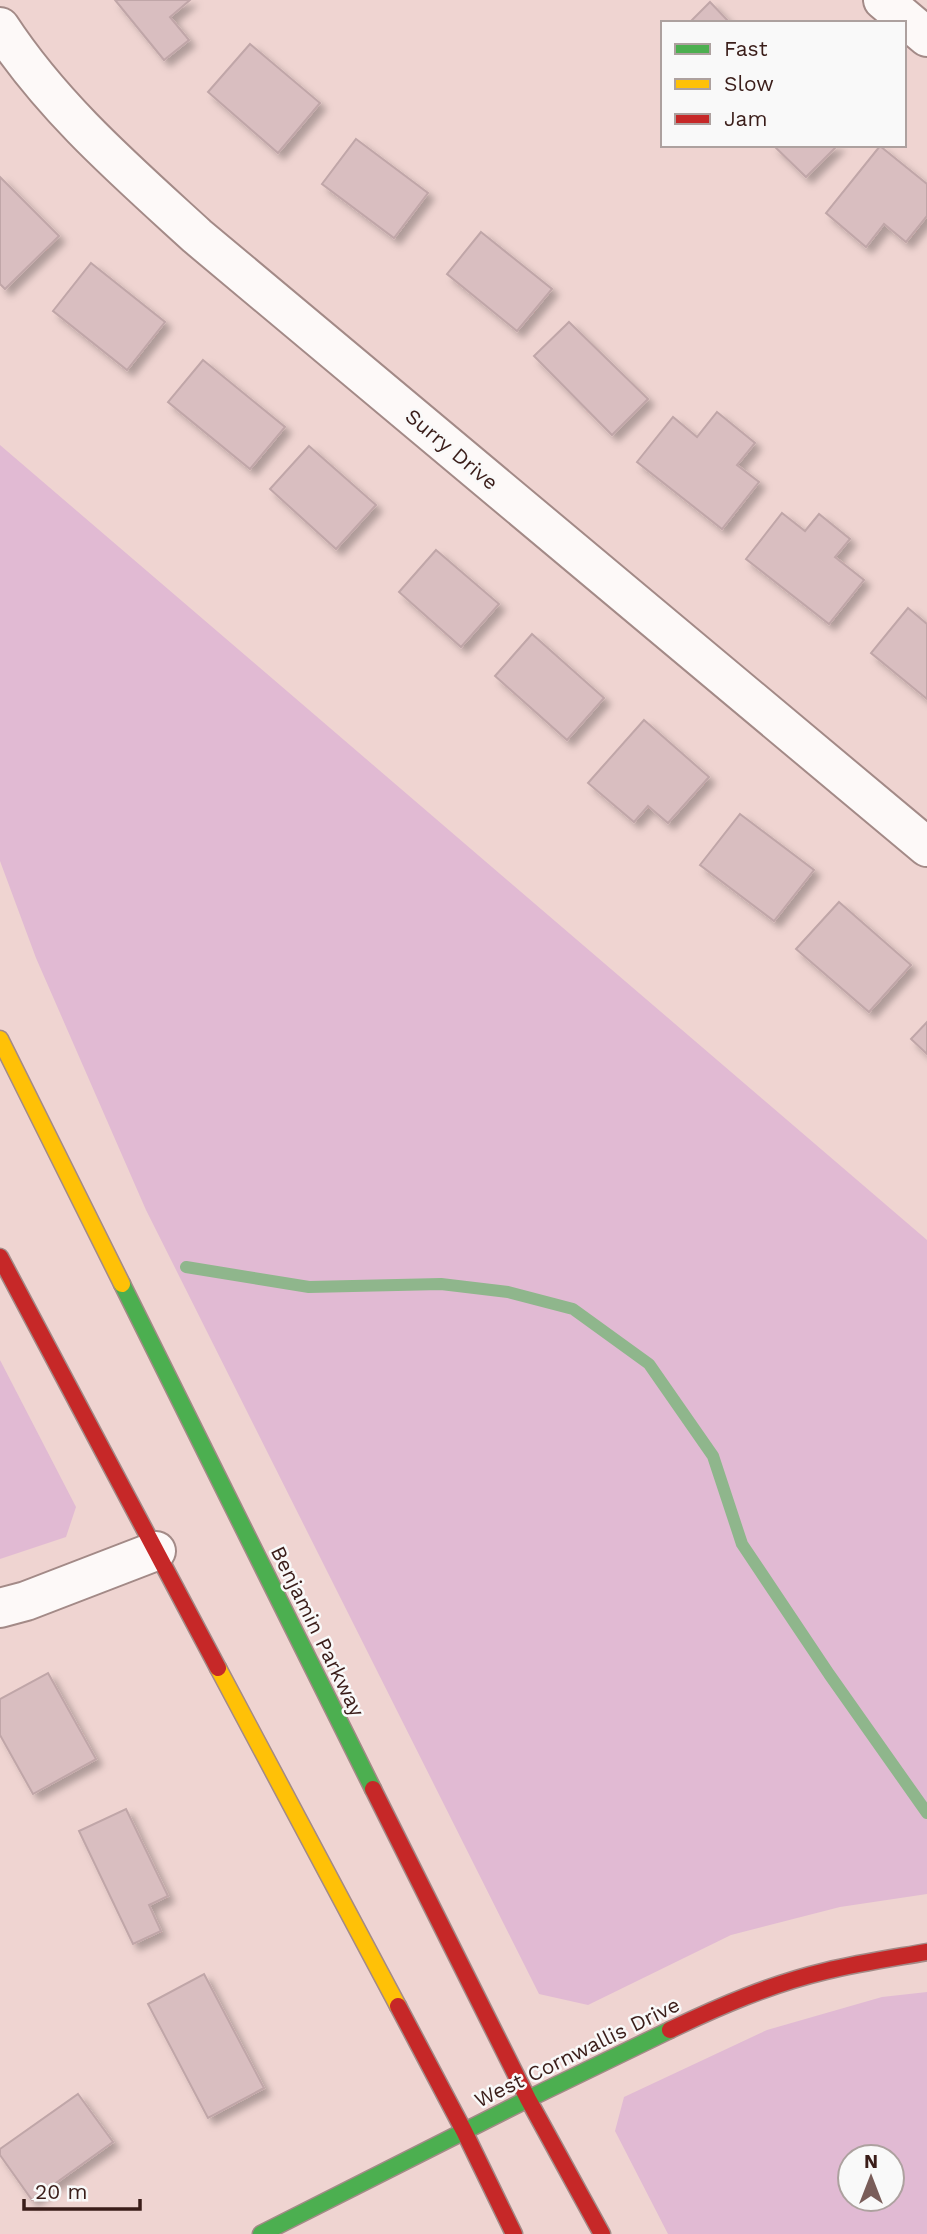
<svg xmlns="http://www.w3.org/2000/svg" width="927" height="2234" font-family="'Work Sans',sans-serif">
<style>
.green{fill:#e1bad3;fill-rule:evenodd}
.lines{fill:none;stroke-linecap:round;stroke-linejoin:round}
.stream{stroke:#8fb68c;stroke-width:12}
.building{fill:#d9bec0;stroke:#c0a6a8;stroke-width:2;filter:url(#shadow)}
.street-casing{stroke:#a38a87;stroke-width:42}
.fast-casing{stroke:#a38a87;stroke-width:19}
.slow-casing{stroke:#a38a87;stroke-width:19}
.jam-casing{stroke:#a38a87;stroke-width:19}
.street{stroke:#fdf9f8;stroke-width:38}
.fast{stroke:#4caf50;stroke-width:16}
.slow{stroke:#ffc107;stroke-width:16}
.jam{stroke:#c62828;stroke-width:16}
.labels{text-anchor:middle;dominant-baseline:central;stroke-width:5;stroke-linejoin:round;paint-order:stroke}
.street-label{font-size:21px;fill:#3a1d19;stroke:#f9f9f9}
</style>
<defs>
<filter id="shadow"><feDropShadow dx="6" dy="6" stdDeviation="3.5" flood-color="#0004"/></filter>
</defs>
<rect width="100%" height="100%" fill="#efd4d1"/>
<g class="green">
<polygon points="0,445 927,1240 927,1894 840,1907 731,1935 588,2005 539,1994 146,1210 36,958 0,861"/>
<polygon points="0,1360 76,1507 66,1537 0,1559"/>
<path d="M927 1992V2234H668L615 2131 624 2097 767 2030 882 1997ZM892 2157V2199H850V2157Z"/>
</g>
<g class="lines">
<polyline class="stream" points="186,1267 309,1287 441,1284 508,1292 573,1309 649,1364 713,1456 742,1544 829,1674 927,1813"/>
</g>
<g class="building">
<polygon points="115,0 190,0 170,17 189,40 164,60"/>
<polygon points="710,2 730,23 689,23"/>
<polygon points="250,44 320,103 278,153 208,92"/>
<polygon points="356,139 428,193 394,238 322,184"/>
<polygon points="773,145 838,145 806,177"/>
<polygon points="880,146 927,184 927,216 906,242 884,224 866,247 826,213"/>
<polygon points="0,177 59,236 5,289 0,284"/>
<polygon points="481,232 552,289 517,331 447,274"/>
<polygon points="91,263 165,322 127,370 53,311"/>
<polygon points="569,322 648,399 612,435 534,356"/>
<polygon points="203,360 285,427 250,469 168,402"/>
<polygon points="717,412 755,443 737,465 759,482 722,529 637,462 673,417 697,437"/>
<polygon points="309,446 376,505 336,549 270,489"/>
<polygon points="782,513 805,531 819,514 850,539 835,557 864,580 829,624 746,559"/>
<polygon points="436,550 499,604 461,647 399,592"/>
<polygon points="908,608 927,624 927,699 871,653"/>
<polygon points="532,634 604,698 567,740 495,676"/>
<polygon points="644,720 709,777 668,823 648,806 634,822 588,783"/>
<polygon points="740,814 814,870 774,921 700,865"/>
<polygon points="839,902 911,965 869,1012 796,949"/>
<polygon points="927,1022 927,1054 911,1039"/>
<polygon points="48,1673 96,1759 33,1794 0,1735 0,1699"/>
<polygon points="126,1809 168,1896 149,1905 161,1931 133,1944 79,1831"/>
<polygon points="204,1974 264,2088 208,2118 148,2004"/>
<polygon points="78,2094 113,2142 32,2200 0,2155 0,2149"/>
</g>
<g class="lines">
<defs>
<g id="street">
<polyline points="883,0 927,37"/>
<path d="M0 27C53 108 126 171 197 236L927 847"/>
<polyline points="0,1608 26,1601 156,1551"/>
</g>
<g id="fast">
<polyline points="122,1284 373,1789"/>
<polyline points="261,2234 528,2099 670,2030"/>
</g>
<g id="slow">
<polyline points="0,1039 122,1284"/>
<polyline points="218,1668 398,2006"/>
</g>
<g id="jam">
<polyline points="0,1257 218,1668"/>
<polyline points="373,1789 528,2099 602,2234"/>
<polyline points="398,2006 464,2131 514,2234"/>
<path d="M670 2030C720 2006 771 1984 826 1971 859 1963 893 1958 927 1952"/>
</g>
</defs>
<use href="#street" class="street-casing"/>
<use href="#fast" class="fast-casing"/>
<use href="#slow" class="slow-casing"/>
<use href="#jam" class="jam-casing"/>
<use href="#street" class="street"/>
<use href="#fast" class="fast"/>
<use href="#slow" class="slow"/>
<use href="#jam" class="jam"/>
</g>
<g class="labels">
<g class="street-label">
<text transform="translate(452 449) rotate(40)">Surry Drive</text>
<text transform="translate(318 1631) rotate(64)">Benjamin Parkway</text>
<text transform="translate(577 2052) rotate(-26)">West Cornwallis Drive</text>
</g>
</g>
<rect x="661" y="21" width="245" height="126" fill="#f9f9f9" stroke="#ada19f" stroke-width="2"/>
<rect x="675" y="44" width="35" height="10" fill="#4caf50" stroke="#ada19f" stroke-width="2"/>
<text x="724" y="56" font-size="21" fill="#3a1d19">Fast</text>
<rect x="675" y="79" width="35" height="10" fill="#ffc107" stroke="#ada19f" stroke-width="2"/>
<text x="724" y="91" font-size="21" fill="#3a1d19">Slow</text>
<rect x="675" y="114" width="35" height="10" fill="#c62828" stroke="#ada19f" stroke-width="2"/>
<text x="724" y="126" font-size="21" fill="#3a1d19">Jam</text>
<g transform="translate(871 2178)"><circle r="33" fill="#f9f9f9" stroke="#ada19f" stroke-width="2"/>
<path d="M0-5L12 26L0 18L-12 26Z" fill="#795d59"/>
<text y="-10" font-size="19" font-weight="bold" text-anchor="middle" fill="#3a1d19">N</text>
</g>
<path d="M24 2199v10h116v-10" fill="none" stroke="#3a1d19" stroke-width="3.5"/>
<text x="35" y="2199" font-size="21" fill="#3a1d19" stroke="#f9f9f9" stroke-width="5" paint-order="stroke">20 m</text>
</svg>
